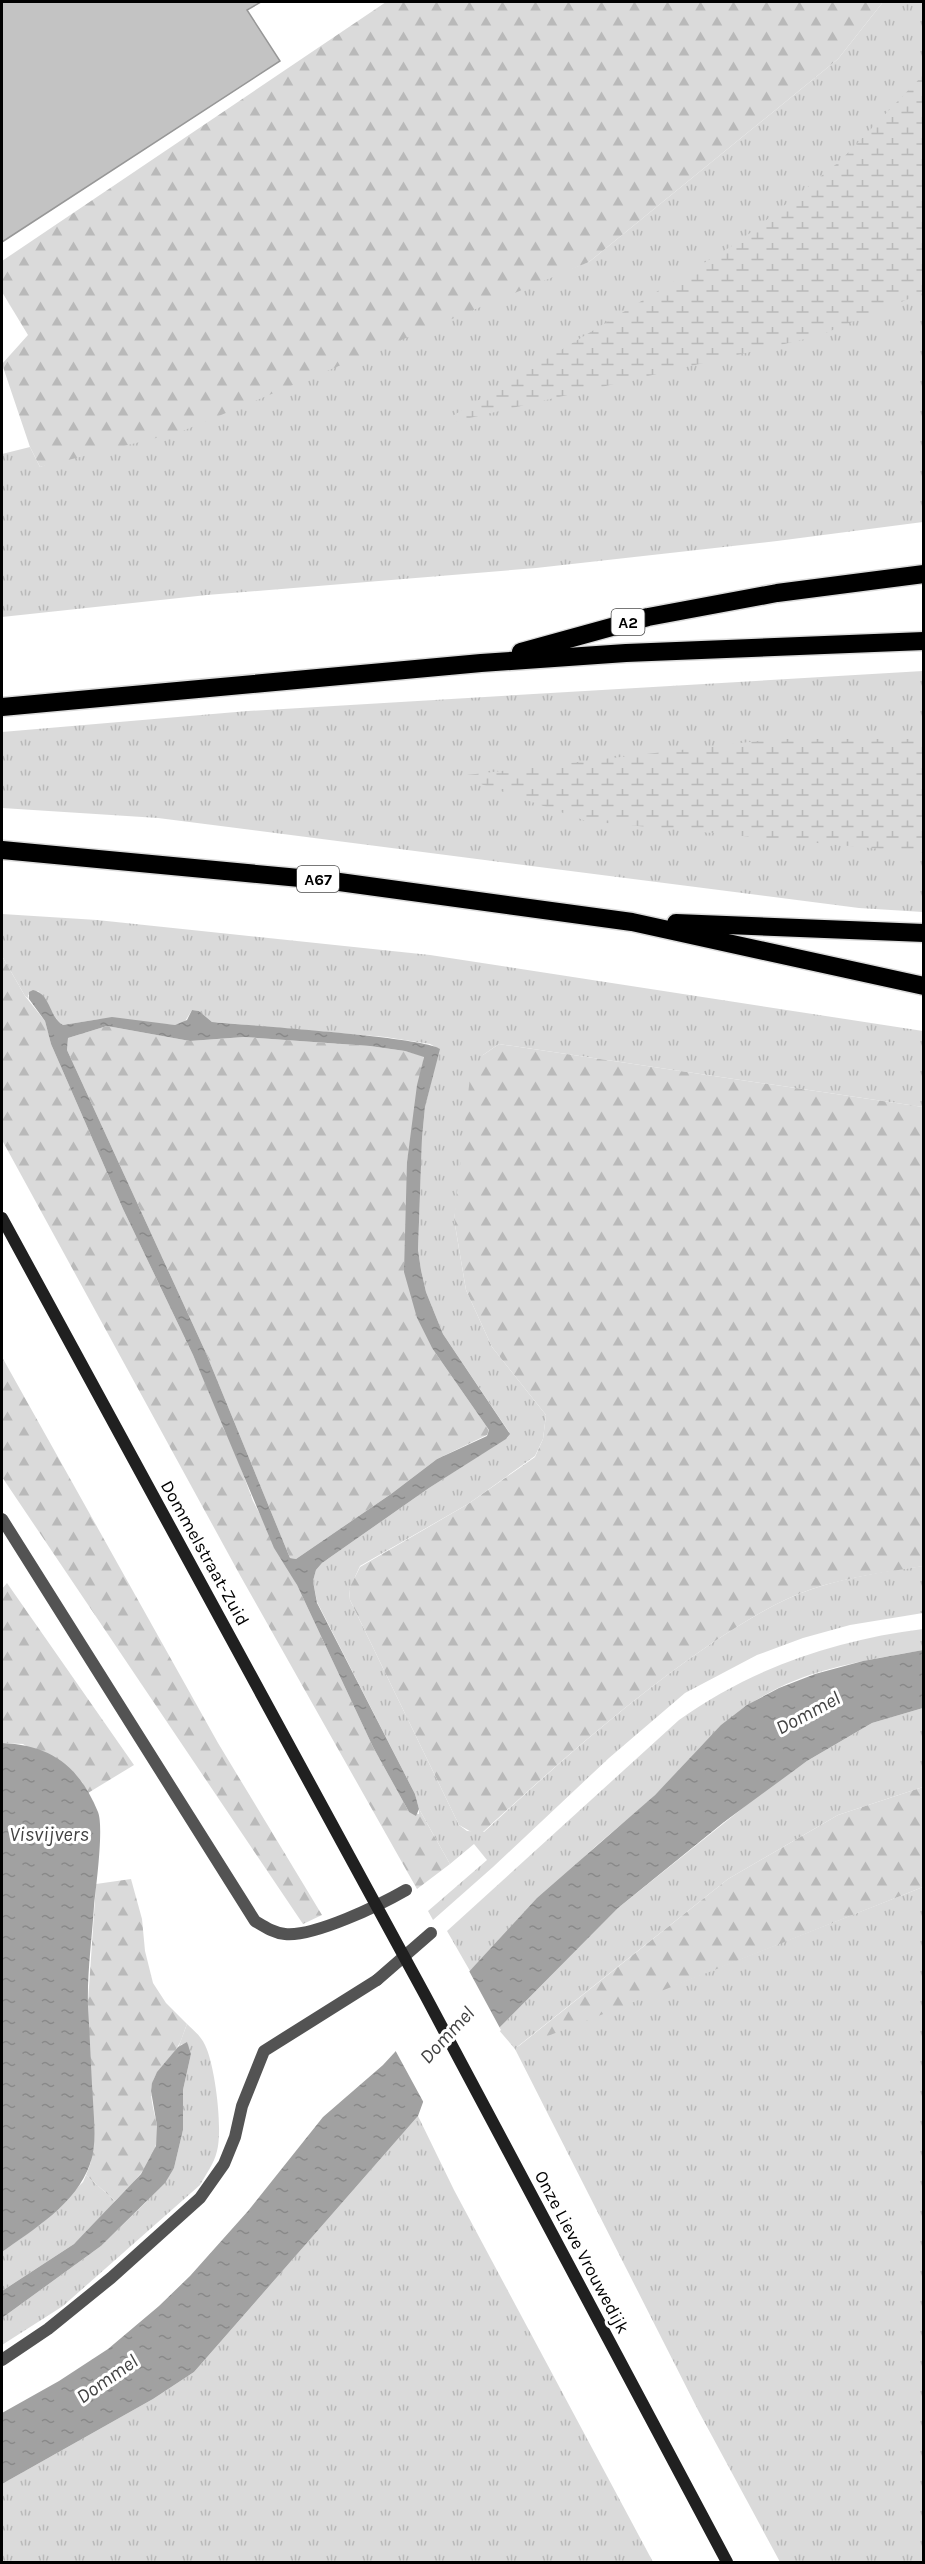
<svg xmlns="http://www.w3.org/2000/svg" width="925" height="2564" font-family="Karla,sans-serif">
<style>
.grass{fill:url(#grass-tufts)}
.forest{fill:url(#forest-firs)}
.wetland{fill:url(#wetland-marsh)}
.water{fill:url(#water-ripples);fill-rule:evenodd}
.pier{fill:#fff}
.building{fill:#c3c3c3;stroke:#979797;stroke-width:1.5}
.lines{fill:none;stroke-linecap:round;stroke-linejoin:round}
.motorway-casing{stroke:#dbdbdb;stroke-width:21}
.service{stroke:#535353;stroke-width:12}
.minor{stroke:#535353;stroke-width:12}
.secondary{stroke:#202020;stroke-width:12}
.motorway{stroke:#000;stroke-width:18}
.labels{text-anchor:middle;dominant-baseline:central;stroke-width:6;stroke-linejoin:round;paint-order:stroke}
.shield{fill:#fff;stroke:#4c4c4c;stroke-width:1.5}
.shield-label{font-size:16px;font-weight:bold;fill:#000}
.street-label{font-size:18px;fill:#000;stroke:#fff}
.water-label{font-size:20px;font-style:italic;fill:#424242;stroke:#fff}
</style>
<defs>
<pattern id="grass-tufts" width="24" height="20" patternUnits="userSpaceOnUse" patternTransform="scale(1.5)"><rect width="24" height="20" fill="#dadada"/><path d="M3 7l-1-3M5 7V3M7 7l1-3M15 17l-1-3M17 17v-4M19 17l1-3" fill="none" stroke="#b9b9b9"/></pattern>
<pattern id="forest-firs" width="22" height="20" patternUnits="userSpaceOnUse" patternTransform="scale(1.5)"><rect width="22" height="20" fill="#dadada"/><path d="M5 1l3.5 6h-7zM16 11l3.5 6h-7z" fill="#b9b9b9"/></pattern>
<pattern id="wetland-marsh" width="20" height="14" patternUnits="userSpaceOnUse" patternTransform="scale(1.5)"><rect width="20" height="14" fill="#dadada"/><path d="M1 5h8M5 5V1M11 12h8M15 12V8" fill="none" stroke="#b9b9b9"/></pattern>
<pattern id="water-ripples" width="26" height="14" patternUnits="userSpaceOnUse" patternTransform="scale(1.5)"><rect width="26" height="14" fill="#a1a1a1"/><path d="M2 4q2-2 4 0t4 0M15 11q2-2 4 0t4 0" fill="none" stroke="#898989"/></pattern>
</defs>
<rect width="100%" height="100%" fill="#fff"/>
<g class="grass">
<polygon points="883,2 923,2 923,522 777,541 536,568 207,595 2,617 2,454 30,447 40,467 589,262 838,59"/>
<polygon points="923,671 923,912 859,908 158,818 2,808 2,732 248,711"/>
<path d="M2 914 97 920 430 955 923 1031V1107L499 1044 483 1055 454 1219 466 1290 492 1347 546 1415 543 1439 535 1456 468 1504 360 1566 349 1590 350 1600 459 1825 467 1831 484 1832C556 1765 630 1699 712 1643 743 1623 776 1601 812 1589 848 1577 886 1571 923 1566V1613L850 1625 803 1638 757 1655 685 1693 609 1758 493 1867 433 1920 428 1911 487 1860 474 1844 450 1864 419 1809 415 1794 317 1602 313 1581 316 1570 322 1563 429 1488 508 1437 509 1432 443 1334 426 1292 421 1270 418 1250 422 1138 425 1107 439 1049 430 1044 385 1037 212 1022 199 1011 192 1010 184 1023 175 1025 100 1019 63 1025C54 1020 47 1001 38 991L28 995 29 999 25 996 2 956Z"/>
<path d="M923 1629V1650C875 1659 823 1666 778 1688 723 1715 696 1754 655 1795 636 1813 615 1829 596 1846 553 1886 511 1929 470 1971L447 1931 679 1720C752 1668 835 1640 923 1629Z"/>
<polygon points="923,1708 923,1787 838,1815 728,1879 517,2047 923,1887 923,2562 780,2562 699,2412 515,2049 498,2029 618,1908 759,1795 807,1761 872,1723"/>
<path d="M187 2024C194 2031 201 2036 205 2045 215 2065 223 2129 217 2151 214 2164 206 2174 200 2185L63 2306 2 2345V2318L101 2246 146 2202 174 2168 183 2130V2090L191 2054 182 2044 178 2048Z"/>
<polygon points="418,2116 454,2190 653,2562 2,2562 2,2484 153,2399 194,2372"/>
<polygon points="86,2175 115,2201 97,2223 74,2244 2,2291 2,2252 42,2223 83,2182"/>
</g>
<g class="forest">
<polygon points="386,2 883,2 838,59 589,262 180,432 40,467 30,447 2,364 28,335 2,292 2,261"/>
<polygon points="2,956 25,996 45,1021 51,1044 123,1209 193,1355 232,1444 253,1501 297,1585 373,1747 409,1812 419,1814 419,1809 450,1864 417,1889 241,1577 2,1140"/>
<polygon points="107,1026 190,1041 244,1037 370,1046 405,1051 424,1056 407,1162 408,1203 417,1318 432,1348 489,1430 487,1435 437,1459 391,1494 296,1559 290,1558 206,1353 67,1050 68,1038"/>
<path d="M499 1044 923 1107 924 1566C886 1572 848 1577 812 1589 776 1601 743 1623 712 1643 630 1699 556 1765 483 1832L475 1834 459 1825 350 1600 349 1589 360 1567 468 1504 535 1457 543 1439 546 1415 492 1347 466 1290 454 1219 470 1077 483 1055Z"/>
<polygon points="2,1357 218,1743 322,1915 303,1924 2,1477"/>
<polygon points="7,1583 134,1765 88,1793 82,1782 23,1744 2,1743 2,1589"/>
<polygon points="923,1787 923,1887 515,2049 728,1879 838,1815"/>
<path d="M131 1879 142 1919 145 1951 153 1983 166 2003 187 2024C184 2031 182 2040 178 2046 171 2060 156 2068 152 2085 149 2098 155 2113 157 2126 161 2159 135 2180 115 2201L86 2175 91 2162 88 2002 96 1884Z"/>
</g>
<g class="wetland">
<polygon points="923,75 923,293 818,336 436,426 740,241 840,161"/>
<polygon points="775,739 923,739 923,853 586,821 458,776"/>
</g>
<g class="water">
<path d="M33 990C51 994 49 1017 63 1025L112 1017 175 1025 187 1020 192 1010 199 1011 212 1022C243 1025 427 1037 440 1049L425 1107 422 1138 418 1250 421 1270 426 1292 443 1334 510 1434 506 1439 429 1488 322 1563 316 1570 313 1581 317 1603 415 1794 419 1809 416 1816 409 1812 373 1747 297 1585 274 1548 193 1355 123 1209 51 1044 45 1021 29 999V992ZM107 1026 190 1041 244 1037 370 1046 405 1051 424 1057 417 1085 407 1162 404 1272 417 1318 432 1348 489 1430 487 1436 437 1459 391 1494 296 1559 290 1558 206 1353 67 1050 68 1038Z"/>
<polygon points="923,1650 923,1708 872,1723 807,1761 724,1822 618,1908 498,2029 426,2094 418,2116 194,2372 153,2399 2,2484 2,2413 59,2381 108,2349 159,2306 190,2276 248,2211 323,2117 383,2065 537,1898 655,1795 721,1725 747,1705 779,1688 815,1674 863,1661"/>
<path d="M2 1743C51 1745 79 1766 98 1812 104 1827 96 1887 94 1906 92 1939 87 1973 88 2006 90 2038 91 2070 93 2101 94 2122 97 2145 90 2164 76 2204 34 2229 2 2252Z"/>
<polygon points="187,2042 191,2054 183,2090 183,2130 174,2168 165,2183 101,2246 2,2318 2,2291 74,2244 141,2174 156,2146 157,2126 151,2091 152,2083 157,2072 178,2047"/>
</g>
<polygon class="pier" points="468,1969 501,2030 429,2095 425,2105 394,2048"/>
<polygon class="building" points="2,2 261,2 247,10 280,61 2,242"/>
<g class="lines">
<defs>
<g id="motorway">
<polyline points="521,652 648,617 777,593 924,574"/>
<polyline points="2,707 481,663 626,653 924,641"/>
<polyline points="2,850 332,881 632,922 924,986"/>
<polyline points="676,923 924,933"/>
</g>
</defs>
<use href="#motorway" class="motorway-casing"/>
<polyline class="service" points="2,2360 48,2329 111,2278 200,2198 224,2164 235,2137 242,2106 264,2051 377,1980"/>
<g class="minor">
<path d="M2 1519 255 1921C265 1927 274 1933 285 1934 314 1937 380 1905 406 1890"/>
<polyline points="377,1980 431,1933"/>
</g>
<polyline class="secondary" points="2,1218 425,1995 727,2562"/>
<use href="#motorway" class="motorway"/>
</g>
<g class="labels">
<g class="shield">
<rect x="611.5" y="609" width="33" height="26" rx="4.5"/>
<rect x="297" y="866" width="42" height="26" rx="4.5"/>
</g>
<g class="shield-label">
<text x="628" y="622">A2</text>
<text x="318" y="879">A67</text>
</g>
<g class="street-label">
<text transform="translate(205 1553) rotate(61)">Dommelstraat-Zuid</text>
<text transform="translate(582 2252) rotate(62)">Onze Lieve Vrouwedijk</text>
</g>
<g class="water-label">
<text transform="translate(808 1713) rotate(-28)">Dommel</text>
<text x="49" y="1834">Visvijvers</text>
<text transform="translate(447 2035) rotate(-47)">Dommel</text>
<text transform="translate(107 2379) rotate(-35)">Dommel</text>
</g>
</g>
<rect width="925" height="2564" fill="none" stroke="#000000" stroke-width="6"/>
</svg>
